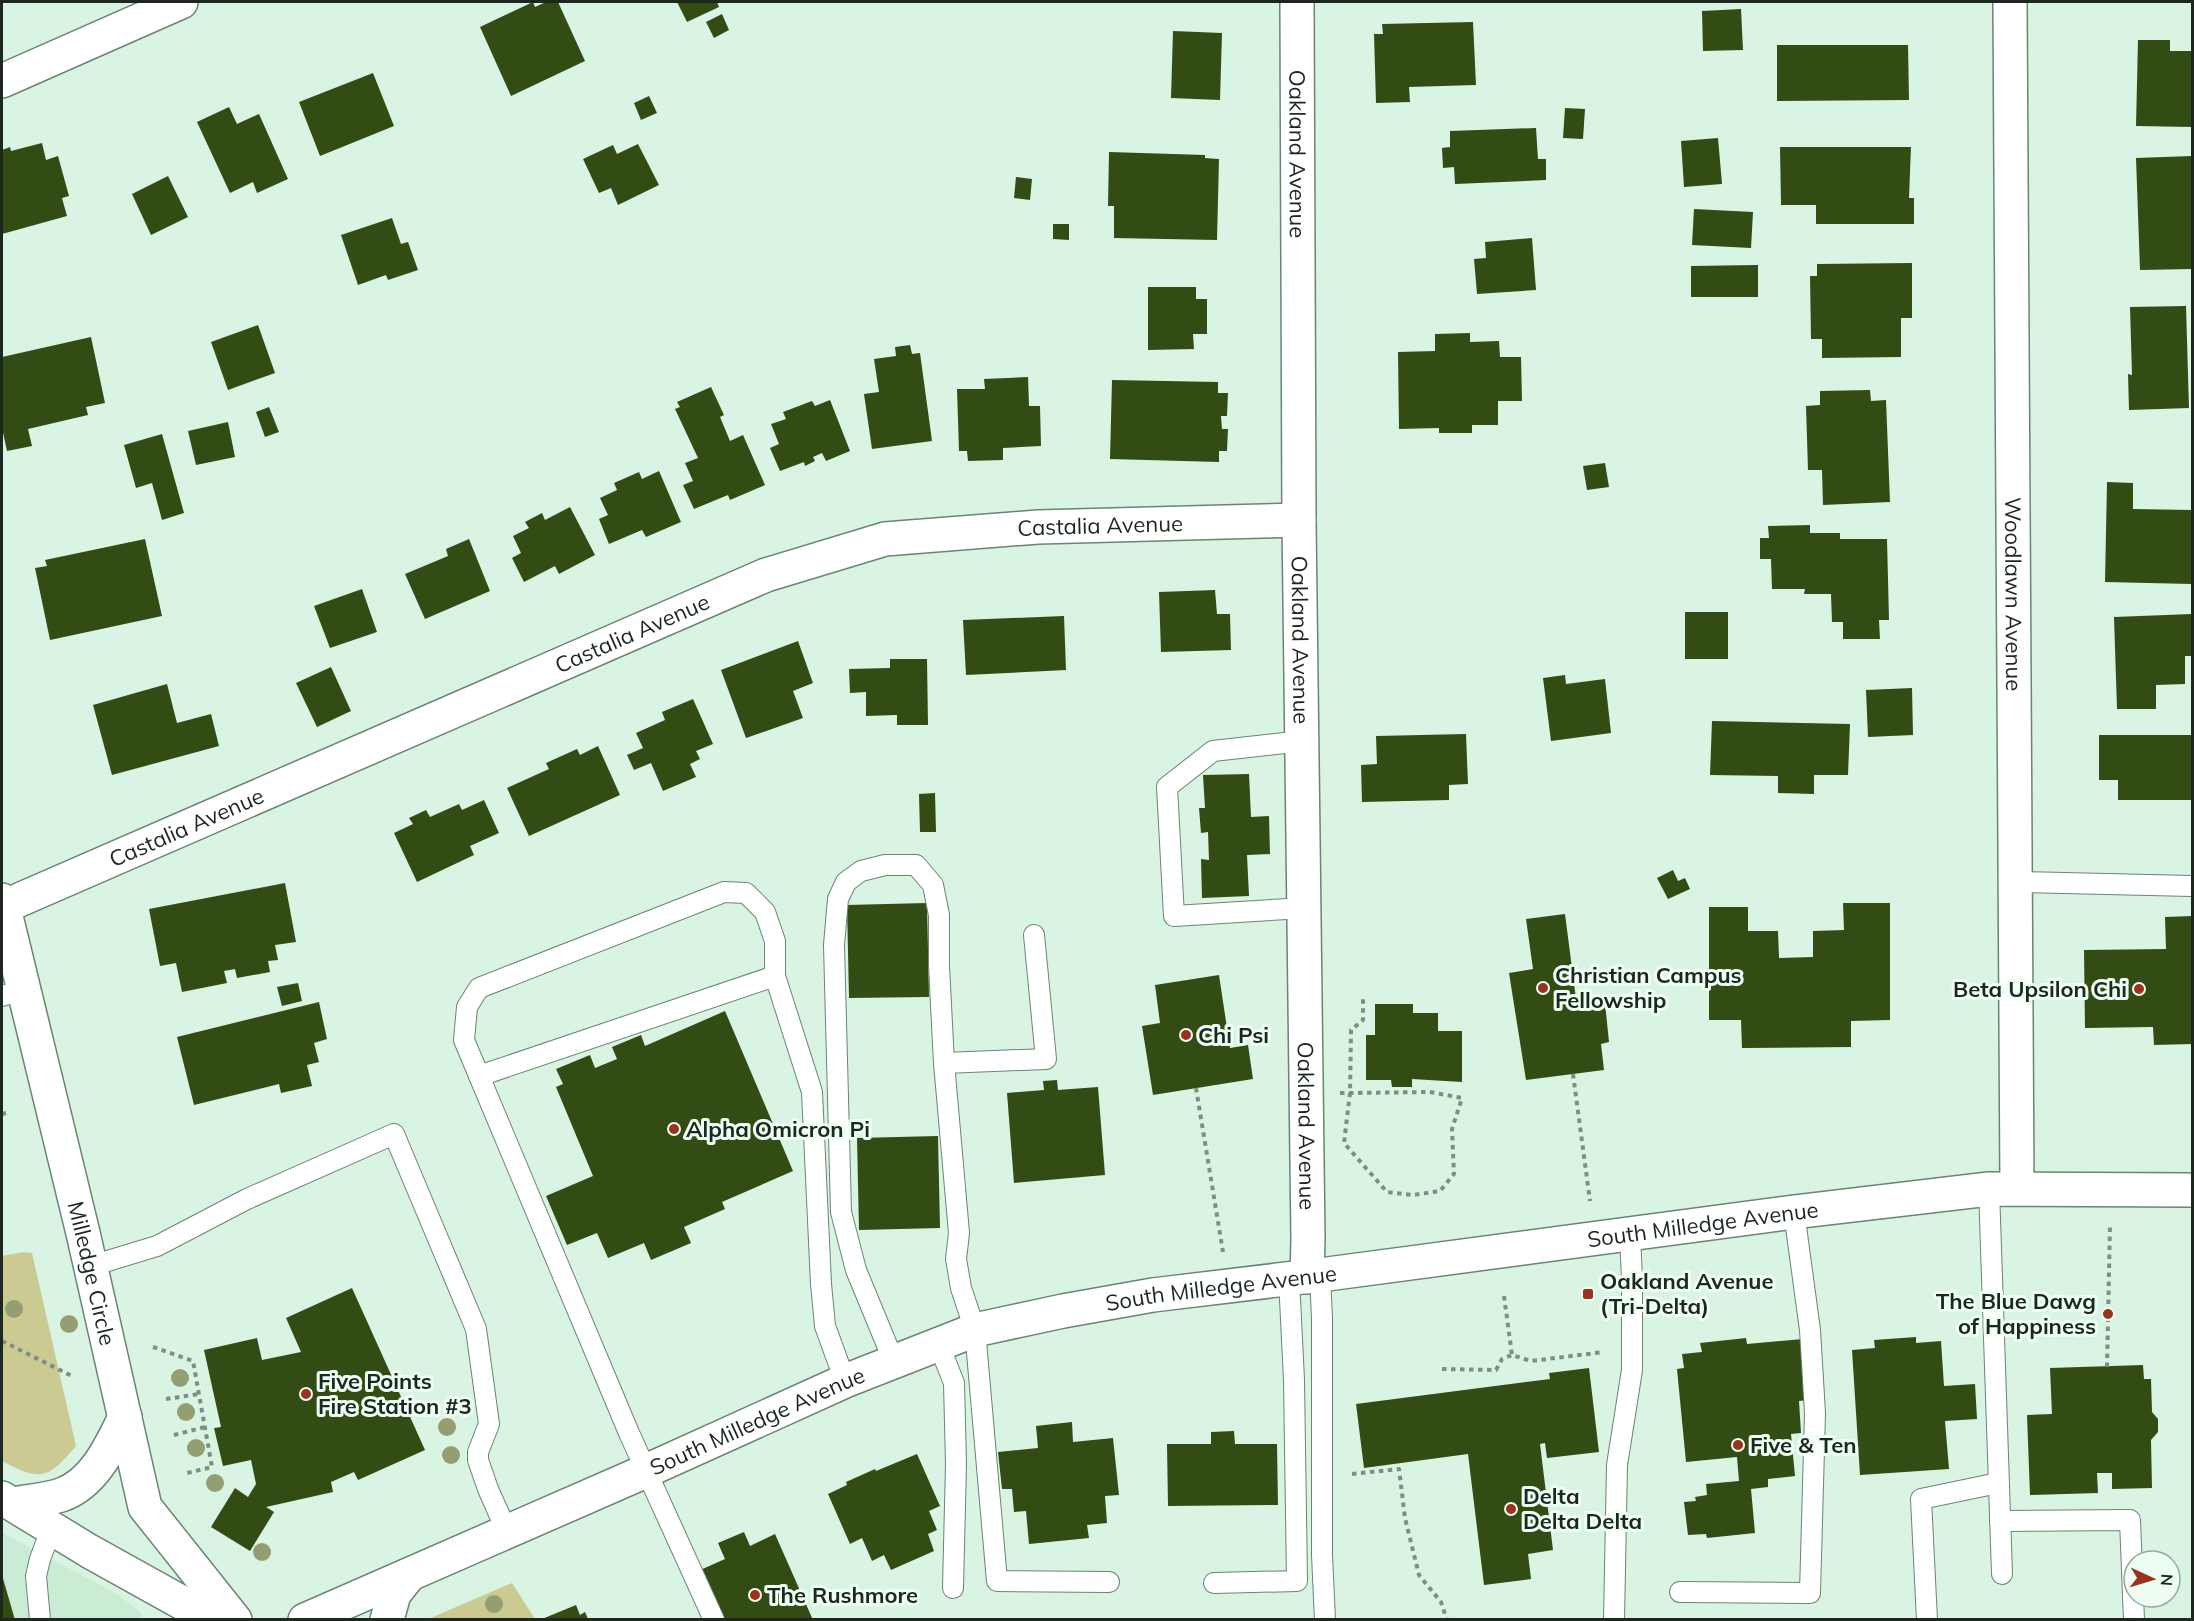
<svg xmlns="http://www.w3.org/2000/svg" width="2194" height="1621" font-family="Mulish,sans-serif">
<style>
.built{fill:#caecd5}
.green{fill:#ccca93}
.building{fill:#324c14}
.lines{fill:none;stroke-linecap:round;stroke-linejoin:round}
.lane-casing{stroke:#6b8473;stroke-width:22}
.street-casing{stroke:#6b8473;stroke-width:36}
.secondary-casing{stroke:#6b8473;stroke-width:36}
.path{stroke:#7d8f83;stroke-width:4;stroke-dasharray:4.5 4.5;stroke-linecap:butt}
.lane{stroke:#fff;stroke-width:20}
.street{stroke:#fff;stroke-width:33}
.secondary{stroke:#fff;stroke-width:33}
.tree{fill:#949e72}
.poi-dot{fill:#9b311f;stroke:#eefef3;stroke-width:2}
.labels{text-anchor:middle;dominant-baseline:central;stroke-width:6;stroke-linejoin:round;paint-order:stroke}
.street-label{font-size:22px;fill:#1d2720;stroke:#eefef3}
.poi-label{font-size:22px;font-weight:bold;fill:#1d2720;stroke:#eefef3;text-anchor:start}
</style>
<rect width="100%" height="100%" fill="#d9f4e2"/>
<polygon class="built" points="2,1533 117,1594 140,1612 143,1619 2,1619"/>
<g class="green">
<path d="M24 1252 32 1253 76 1446C48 1479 41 1482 2 1461V1256Z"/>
<polygon points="512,1583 535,1619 429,1619 433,1617"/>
</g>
<g class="building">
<polygon points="533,2 535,7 546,2 558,2 585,61 511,96 480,27"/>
<polygon points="677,2 717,2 719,7 687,22"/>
<polygon points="1741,9 1743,50 1703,51 1702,11"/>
<polygon points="722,14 729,30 714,38 706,22"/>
<polygon points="1473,22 1476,85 1409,87 1410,102 1376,103 1374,34 1383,34 1382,24"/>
<polygon points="1173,31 1222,33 1220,100 1171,98"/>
<polygon points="2138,40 2170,40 2170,51 2192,51 2192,127 2136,126"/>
<polygon points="1777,45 1908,45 1909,100 1777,101"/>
<polygon points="373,73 394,126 320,156 299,102"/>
<polygon points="649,96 657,113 641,120 634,103"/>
<polygon points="229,107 237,124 259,114 288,179 257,193 253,182 230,193 197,122"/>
<polygon points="1565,108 1585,109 1583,139 1563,138"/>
<polygon points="1536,128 1538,159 1546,159 1546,180 1455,184 1454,167 1443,168 1442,148 1450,147 1450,131"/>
<polygon points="1718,138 1722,184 1684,187 1681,141"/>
<polygon points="42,143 46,160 58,156 69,196 62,198 67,216 2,234 2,150 10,147 11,151"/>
<polygon points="638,144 659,185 618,205 611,188 599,193 583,159 613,145 617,154"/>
<polygon points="1780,147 1911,147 1909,198 1914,198 1914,224 1816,224 1816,205 1781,205"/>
<polygon points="1109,152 1205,155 1205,158 1219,159 1217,240 1114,238 1114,206 1108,206"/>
<polygon points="2192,156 2192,269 2140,270 2136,158"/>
<polygon points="168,176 188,217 151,235 132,194"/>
<polygon points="1016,177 1032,179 1030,200 1014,198"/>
<polygon points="1694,209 1753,212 1751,248 1692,245"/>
<polygon points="392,218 401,244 408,242 418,270 388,280 386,275 358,285 341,235"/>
<polygon points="1053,224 1069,224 1069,240 1053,239"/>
<polygon points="1532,238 1536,290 1477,294 1474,259 1486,258 1485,242"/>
<polygon points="1912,263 1912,318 1901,318 1901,357 1822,358 1822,339 1811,339 1810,276 1817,276 1817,264"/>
<polygon points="1758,265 1758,297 1691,297 1691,266"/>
<polygon points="1148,287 1196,287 1196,299 1207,299 1207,334 1193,334 1194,349 1148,350"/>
<polygon points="2186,306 2189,408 2129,410 2128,374 2132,375 2130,307"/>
<polygon points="258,325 275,373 228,390 211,342"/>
<polygon points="1470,333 1470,342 1499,341 1500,357 1521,357 1522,401 1498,401 1498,425 1472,425 1472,433 1439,433 1439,428 1399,429 1398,352 1435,351 1435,334"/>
<polygon points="91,337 105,403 86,407 88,415 28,429 32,446 7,451 2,428 2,357"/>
<polygon points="910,345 912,354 920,353 932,441 872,449 864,394 879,392 874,359 896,356 895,347"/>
<polygon points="1028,377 1029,406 1040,406 1041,446 1003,448 1003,460 968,461 967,451 959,451 957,389 985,389 984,379"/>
<polygon points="1112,380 1218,382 1218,393 1228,393 1227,416 1221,416 1222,429 1228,429 1227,451 1219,451 1219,462 1110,459"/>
<polygon points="711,387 724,415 720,417 730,441 743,435 765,485 730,500 728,495 694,509 683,485 693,481 685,463 698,458 675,409 680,407 677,402"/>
<polygon points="1870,390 1871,401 1886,400 1890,502 1823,505 1822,470 1808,470 1806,406 1820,405 1820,391"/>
<polygon points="830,400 850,451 826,461 822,453 813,457 815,461 805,466 804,462 780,471 770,448 779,444 771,424 786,419 783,412 812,401 815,406"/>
<polygon points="269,407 279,432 265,437 256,412"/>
<polygon points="228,422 235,457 196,465 188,431"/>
<polygon points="162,434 184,513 162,520 152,483 136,488 124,445"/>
<polygon points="1605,463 1609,487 1587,490 1583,466"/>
<polygon points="659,471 681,522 646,537 642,530 609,544 599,519 608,515 600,498 617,490 614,483 639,472 642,479"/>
<polygon points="2107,482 2133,483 2133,509 2192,510 2192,584 2105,582"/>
<polygon points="570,507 595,555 559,574 555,566 524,582 512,558 521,553 513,536 529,528 525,522 542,513 545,520"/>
<polygon points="1810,525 1810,533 1840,533 1840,539 1887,539 1889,620 1879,620 1880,639 1843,639 1843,622 1832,622 1831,594 1804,594 1805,589 1772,589 1771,559 1760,559 1760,538 1769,538 1768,526"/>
<polygon points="145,539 162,616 50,640 35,568 47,566 45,560"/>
<polygon points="469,539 490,591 425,619 405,574 448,556 446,549"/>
<polygon points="362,589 377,632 330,648 314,606"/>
<polygon points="1215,590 1217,614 1230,614 1231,650 1161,652 1159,592"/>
<rect x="1685" y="612" width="43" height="47"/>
<polygon points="2192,614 2192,656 2185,656 2185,684 2156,685 2156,709 2117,709 2114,617"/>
<polygon points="1064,616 1066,670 966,675 963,620"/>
<polygon points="798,641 813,683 793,691 803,718 746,738 721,670"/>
<polygon points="890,659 927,659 928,725 897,725 897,715 866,716 866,692 850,693 849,669 890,668"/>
<polygon points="331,667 351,711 317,727 296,683"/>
<polygon points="1565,675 1566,684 1605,679 1611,733 1551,741 1543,678"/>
<polygon points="167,684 177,723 211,714 219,746 112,775 93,705"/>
<polygon points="1912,688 1913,735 1868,737 1866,690"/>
<polygon points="693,699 713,744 696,751 700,759 690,764 696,777 663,791 651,763 634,770 627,755 643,748 636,733 665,720 662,712"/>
<polygon points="1712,721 1850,724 1848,775 1814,775 1814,794 1778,793 1778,776 1710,775"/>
<polygon points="1466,734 1468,784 1449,785 1449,800 1362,802 1361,765 1377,764 1376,736"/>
<polygon points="2099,735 2192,735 2192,800 2118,800 2118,780 2099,780"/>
<polygon points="598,746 620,795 529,836 507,788 549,769 546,763 577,749 580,755"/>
<polygon points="1249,774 1251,817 1269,816 1270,854 1247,855 1249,896 1202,898 1201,859 1209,860 1208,832 1201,833 1199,808 1205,808 1203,775"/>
<polygon points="935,793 936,832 920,832 919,794"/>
<polygon points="484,800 499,833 470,846 474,855 417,882 394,833 413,824 409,818 426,810 430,817 459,804 462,810"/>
<polygon points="1673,870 1678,881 1685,878 1690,889 1668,899 1657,878"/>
<polygon points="285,883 296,942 275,945 278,960 268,961 270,972 237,978 235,969 224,971 227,983 182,992 176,963 160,966 149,909"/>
<polygon points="927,903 929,997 849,998 847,905"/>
<polygon points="1843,903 1890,903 1890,1020 1851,1021 1851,1047 1742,1048 1741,1020 1709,1020 1709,907 1748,907 1748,931 1778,931 1779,958 1813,957 1813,931 1844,930"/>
<polygon points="1565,914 1577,1007 1605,1003 1609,1042 1601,1044 1604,1070 1526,1080 1509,973 1533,969 1526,919"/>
<polygon points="2192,916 2192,1044 2154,1045 2153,1027 2085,1028 2084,950 2166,949 2165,917"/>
<polygon points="1219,975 1230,1048 1248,1045 1253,1079 1153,1095 1142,1026 1160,1023 1155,985"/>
<polygon points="298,983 302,1001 282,1006 277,987"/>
<polygon points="319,1002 327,1039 314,1043 319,1062 307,1065 312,1086 281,1093 279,1084 194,1105 177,1037"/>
<polygon points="1375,1004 1413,1004 1413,1013 1438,1013 1438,1031 1462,1031 1462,1082 1412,1079 1412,1087 1392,1087 1391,1080 1366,1080 1366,1035 1375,1035"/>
<polygon points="725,1011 793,1171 722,1202 725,1209 684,1227 691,1243 651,1260 644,1243 608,1258 597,1233 567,1245 546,1196 593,1176 556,1087 563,1084 556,1069 590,1055 595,1068 617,1059 612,1047 641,1035 645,1046"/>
<polygon points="1057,1080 1058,1090 1098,1087 1105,1175 1014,1183 1007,1093 1044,1090 1043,1081"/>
<polygon points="938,1136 940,1228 859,1230 857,1138"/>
<polygon points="352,1288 425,1450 358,1480 354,1472 331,1482 333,1492 266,1507 274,1512 250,1551 211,1527 235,1488 248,1497 256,1484 251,1460 223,1466 214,1428 221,1427 204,1350 257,1338 262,1360 301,1352 286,1318"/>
<polygon points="1916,1337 1916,1343 1941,1341 1944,1386 1975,1384 1977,1419 1945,1421 1949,1469 1860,1475 1852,1350 1875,1348 1874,1340"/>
<polygon points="1746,1338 1747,1344 1803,1339 1809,1400 1799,1401 1801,1433 1791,1434 1795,1476 1768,1479 1768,1487 1751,1489 1755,1533 1707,1538 1706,1534 1688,1535 1684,1502 1696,1501 1695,1497 1707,1495 1706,1484 1739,1481 1737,1457 1686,1462 1677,1369 1684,1368 1682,1354 1702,1352 1700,1343"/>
<polygon points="2143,1365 2144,1379 2151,1379 2152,1412 2158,1419 2158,1432 2151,1440 2152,1488 2112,1489 2112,1473 2097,1473 2098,1493 2030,1495 2027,1415 2052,1414 2050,1368"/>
<polygon points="1589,1368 1599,1452 1547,1458 1545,1443 1540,1444 1553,1550 1528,1554 1531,1579 1484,1585 1468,1454 1364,1468 1356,1404 1550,1379 1549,1373"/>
<polygon points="1072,1422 1073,1442 1113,1438 1119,1495 1105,1496 1107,1523 1087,1525 1089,1538 1029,1544 1026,1511 1014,1512 1012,1489 1002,1489 998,1452 1038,1448 1036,1426"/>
<polygon points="1234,1431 1235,1444 1277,1444 1278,1505 1168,1506 1167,1444 1211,1444 1211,1432"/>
<polygon points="917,1454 940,1506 929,1511 937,1530 928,1534 934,1551 891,1570 884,1555 872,1561 862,1538 850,1544 828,1494 847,1485 846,1482 875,1469 876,1471"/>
<polygon points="744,1532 750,1546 775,1534 813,1620 719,1620 698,1571 725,1559 718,1543"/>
<polygon points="2,1575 15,1620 2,1620"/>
<polygon points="576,1605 580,1615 585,1612 588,1619 542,1619"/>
</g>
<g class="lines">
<defs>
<g id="lane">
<polyline points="1302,741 1213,751 1167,787 1174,916 1304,908"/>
<polyline points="2016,882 2192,886"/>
<polyline points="2,996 23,990"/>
<polyline points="944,1063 1046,1059 1034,935"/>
<polyline points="479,1076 775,976"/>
<polyline points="1989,1189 2002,1574"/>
<polyline points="91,1266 157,1246 247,1199 394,1134 476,1329 489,1424 478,1452 478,1460 488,1489 507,1532"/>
<polyline points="1320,1275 1322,1318 1322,1555 1325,1620"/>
<polyline points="939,1345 954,1383 956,1464 953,1588"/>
<polyline points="894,1362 856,1270 841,1212 834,945 838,899 846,882 861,871 885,865 916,865 933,885 939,915 939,966 944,1063 959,1233 956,1259 961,1288 975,1330 997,1581 1109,1582"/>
<polyline points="2000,1521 2130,1520 2134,1620"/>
<polyline points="1214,1583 1297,1581 1294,1380 1289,1279"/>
<polyline points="1680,1592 1810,1593 1815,1413 1810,1330 1794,1212"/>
<polyline points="40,1620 36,1576 40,1559 52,1527"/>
<polyline points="714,1620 629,1433 464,1040 467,1007 479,988 724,892 746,893 765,912 775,941 775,976 812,1092 821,1284 825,1326 845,1381"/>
<polyline points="1614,1620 1617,1465 1632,1370 1632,1280 1630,1234"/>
<polyline points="1927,1620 1921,1499 1998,1483"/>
</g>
<g id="street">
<path id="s1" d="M1297 2 1299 520 1308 1239 1307 1277"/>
<path id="s2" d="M2010 2 2017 1188"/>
<polyline points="2,81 181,2"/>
<path id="s3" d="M3 907 766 575 885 539 1038 527 1299 520"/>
</g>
<g id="secondary">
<path id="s4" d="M2 900 83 1233 145 1507 235 1620"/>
<polyline points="2,1498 89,1551 213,1620"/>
<path d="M14 1504C29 1501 46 1500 61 1495 94 1484 111 1446 125 1417"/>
<path id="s5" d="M305 1620 646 1471 845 1381 975 1330 1063 1311 1153 1295 1320 1275 1794 1212 1989 1189 2192 1190"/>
<polyline points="387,1620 394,1594 409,1575"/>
</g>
</defs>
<use href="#lane" class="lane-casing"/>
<use href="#street" class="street-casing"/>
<use href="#secondary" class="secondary-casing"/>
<g class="path">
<polyline points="1573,1074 1590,1201"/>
<polyline points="1196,1088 1223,1252"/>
<polyline points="1340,1093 1350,1093 1430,1092 1462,1098 1452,1129 1454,1174 1440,1191 1413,1195 1387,1192 1344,1143 1350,1093 1351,1030 1363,1020 1363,996"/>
<polyline points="2,1114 6,1113"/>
<polyline points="1504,1296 1512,1355 1531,1361 1604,1352"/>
<polyline points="2,1341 72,1376"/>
<polyline points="153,1347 193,1361 212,1467 183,1474"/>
<polyline points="2107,1367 2110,1226"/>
<polyline points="1442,1369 1496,1370 1502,1359 1512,1355"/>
<polyline points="166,1399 199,1394"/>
<polyline points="174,1435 205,1427"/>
<polyline points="1352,1474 1399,1469 1405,1518 1419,1575 1441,1602 1447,1620"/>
</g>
<use href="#lane" class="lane"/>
<use href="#street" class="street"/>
<use href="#secondary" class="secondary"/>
</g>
<g class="tree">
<circle cx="14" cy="1309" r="9"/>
<circle cx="69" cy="1324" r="9"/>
<circle cx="180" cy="1378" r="9"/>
<circle cx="454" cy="1405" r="9"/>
<circle cx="186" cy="1412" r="9"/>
<circle cx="447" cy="1427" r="9"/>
<circle cx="196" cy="1448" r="9"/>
<circle cx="451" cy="1455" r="9"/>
<circle cx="215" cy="1483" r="9"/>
<circle cx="262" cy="1552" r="9"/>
<circle cx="494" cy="1604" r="9"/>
</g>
<g class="poi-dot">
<circle cx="1543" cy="988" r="6"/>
<circle cx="2139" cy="989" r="6"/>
<circle cx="1186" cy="1035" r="6"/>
<circle cx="674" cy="1129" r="6"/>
<rect x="1582" y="1288" width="12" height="12" rx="3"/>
<circle cx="2108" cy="1314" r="6"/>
<circle cx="306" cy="1394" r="6"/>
<circle cx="1738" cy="1445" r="6"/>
<circle cx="1511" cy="1509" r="6"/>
<circle cx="755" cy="1595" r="6"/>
</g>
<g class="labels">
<g class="street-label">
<text stroke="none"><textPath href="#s1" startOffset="152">Oakland Avenue</textPath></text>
<text stroke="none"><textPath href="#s3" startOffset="1172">Castalia Avenue</textPath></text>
<text stroke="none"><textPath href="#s2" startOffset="592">Woodlawn Avenue</textPath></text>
<text stroke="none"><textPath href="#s3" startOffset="686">Castalia Avenue</textPath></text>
<text stroke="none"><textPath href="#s1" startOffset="638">Oakland Avenue</textPath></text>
<text stroke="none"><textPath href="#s3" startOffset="200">Castalia Avenue</textPath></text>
<text stroke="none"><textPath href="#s1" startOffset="1124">Oakland Avenue</textPath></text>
<text stroke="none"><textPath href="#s5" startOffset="1466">South Milledge Avenue</textPath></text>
<text stroke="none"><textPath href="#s4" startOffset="384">Milledge Circle</textPath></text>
<text stroke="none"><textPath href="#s5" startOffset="980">South Milledge Avenue</textPath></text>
<text stroke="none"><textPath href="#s5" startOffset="494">South Milledge Avenue</textPath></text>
</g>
<g class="poi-label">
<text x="1555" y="975">Christian Campus<tspan x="1555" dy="25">Fellowship</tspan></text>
<text x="2127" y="989" text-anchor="end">Beta Upsilon Chi</text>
<text x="1198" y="1035">Chi Psi</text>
<text x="686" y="1129">Alpha Omicron Pi</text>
<text x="1600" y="1281">Oakland Avenue<tspan x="1600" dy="25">(Tri-Delta)</tspan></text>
<text x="2096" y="1301" text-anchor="end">The Blue Dawg<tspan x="2096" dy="25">of Happiness</tspan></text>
<text x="318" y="1381">Five Points<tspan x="318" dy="25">Fire Station #3</tspan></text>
<text x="1750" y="1445">Five &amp; Ten</text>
<text x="1523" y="1496">Delta<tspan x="1523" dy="25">Delta Delta</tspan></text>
<text x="767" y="1595">The Rushmore</text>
</g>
</g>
<rect width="2194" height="1621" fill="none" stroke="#1d2720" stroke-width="6"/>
<g transform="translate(2152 1579) rotate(94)"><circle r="28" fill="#eefef3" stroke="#9aa89f" stroke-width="1.5"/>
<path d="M0-4.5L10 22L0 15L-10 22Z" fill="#9b311f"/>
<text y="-9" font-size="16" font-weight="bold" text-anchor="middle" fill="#1d2720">N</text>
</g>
</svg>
